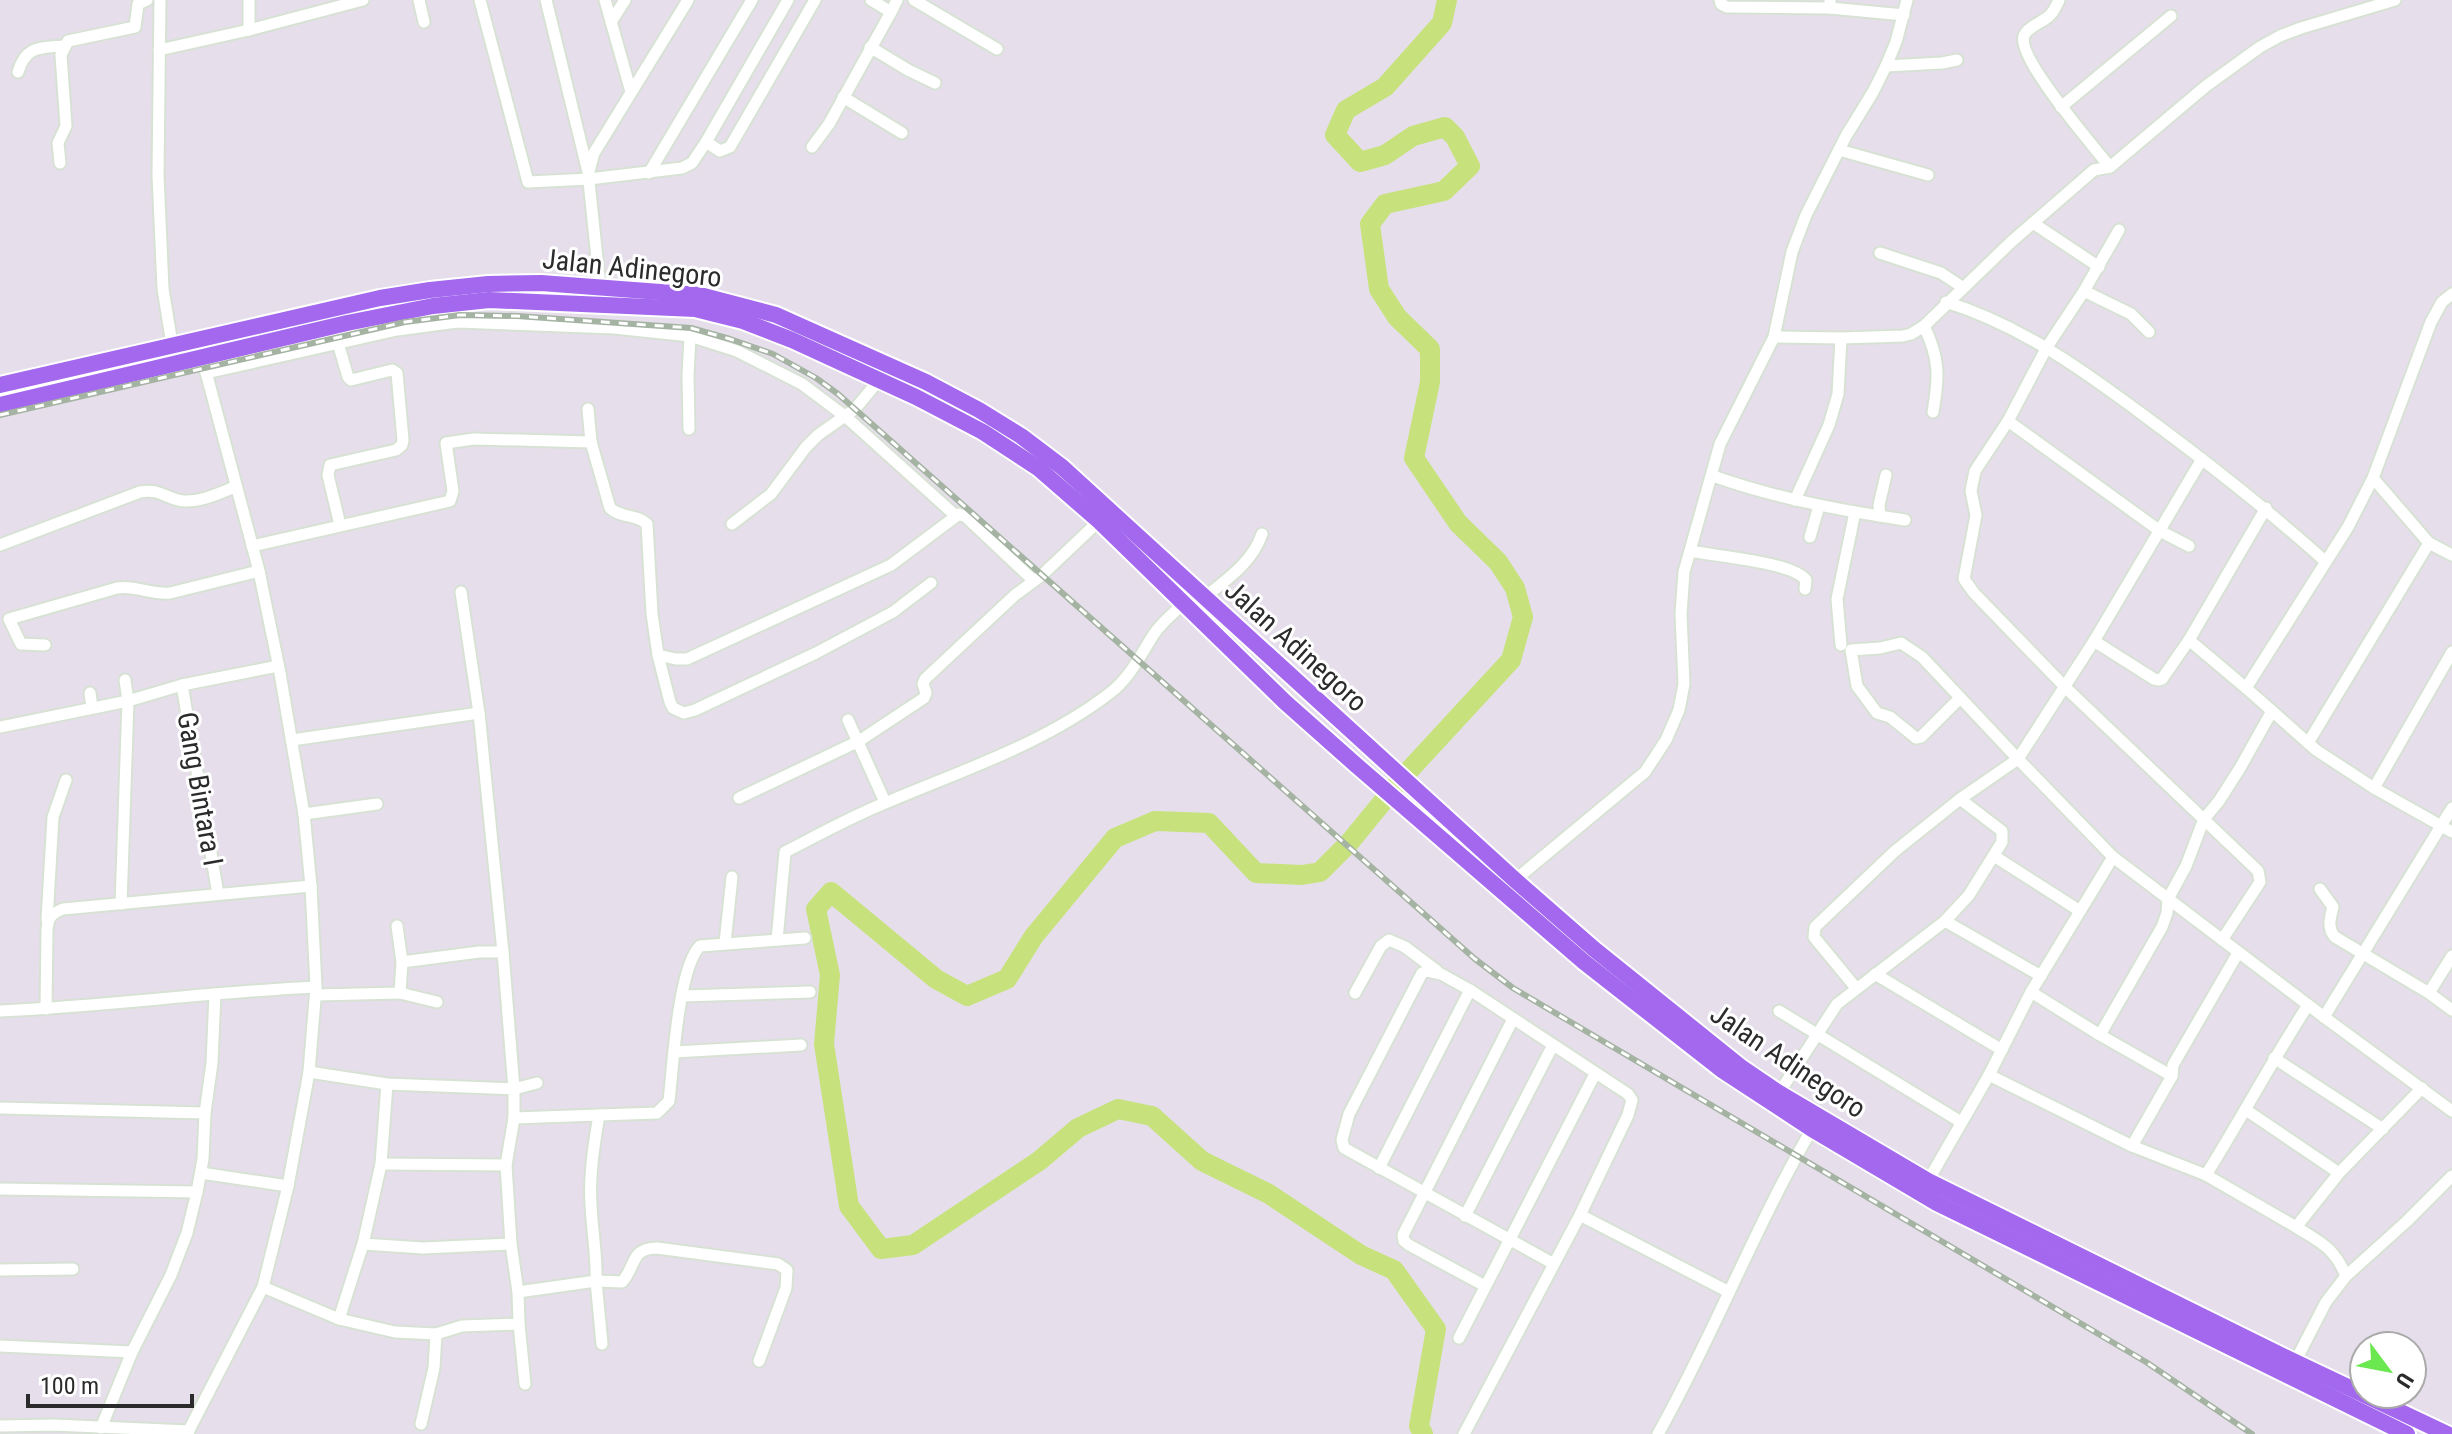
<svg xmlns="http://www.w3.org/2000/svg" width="2452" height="1434" font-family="'Roboto Condensed',sans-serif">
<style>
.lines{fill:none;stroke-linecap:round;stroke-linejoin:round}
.river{stroke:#c7e27d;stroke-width:20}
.minor-casing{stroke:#d7e2d4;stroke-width:15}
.highway-casing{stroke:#fff;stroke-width:20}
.minor{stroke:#fff;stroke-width:11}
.highway{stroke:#a368ee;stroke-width:16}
.rail-casing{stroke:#a4b3a2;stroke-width:6}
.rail{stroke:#fff;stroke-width:3;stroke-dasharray:9;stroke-linecap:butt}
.labels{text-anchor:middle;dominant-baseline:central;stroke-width:6;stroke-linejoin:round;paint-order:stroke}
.street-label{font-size:28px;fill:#2b2b2b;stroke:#fff}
</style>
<rect width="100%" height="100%" fill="#e6dfeb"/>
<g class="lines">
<polyline class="river" points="1423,1434 1419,1426 1436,1329 1394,1270 1361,1255 1269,1194 1202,1161 1152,1116 1118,1109 1078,1128 1039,1161 913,1245 881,1249 849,1206 824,1044 830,975 816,909 831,892 936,979 967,996 1007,979 1034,936 1115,838 1155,821 1209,823 1256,873 1302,875 1320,872 1349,843 1403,777 1511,660 1523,617 1515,588 1498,562 1458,523 1414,458 1430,382 1430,349 1397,317 1379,289 1370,224 1385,204 1444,191 1470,166 1455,137 1445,127 1413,136 1385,155 1360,162 1335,135 1346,110 1385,87 1442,23 1447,0"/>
<defs>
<g id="minor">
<polyline points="160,0 158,175 163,289 172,344"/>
<polyline points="249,0 249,30"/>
<polyline points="419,0 424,22"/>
<polyline points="480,0 528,182 589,179 682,168 692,163 706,142"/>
<polyline points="546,0 588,172 600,287"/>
<polyline points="605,0 631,92"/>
<polyline points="788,0 706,142 720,151 730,147 815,0"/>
<polyline points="914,0 997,49"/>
<polyline points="1720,0 1721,4 1727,7 1830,8"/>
<polyline points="1830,0 1830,8 1904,15"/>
<path d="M2059 0C2056 6 2054 12 2049 16 2043 22 2027 27 2024 36 2016 57 2095 148 2110 167"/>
<polyline points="891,12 897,0"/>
<polyline points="611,22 625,0"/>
<polyline points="870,47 908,70 935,83"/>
<polyline points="159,50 249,30 363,0"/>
<polyline points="1886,66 1942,63 1957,60"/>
<path d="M18 72C26 45 41 48 64 46"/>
<polyline points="843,97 902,133"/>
<polyline points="2061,107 2171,16"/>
<polyline points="812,147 829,124 891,12 871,0"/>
<polyline points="1839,150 1928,175"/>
<polyline points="60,163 58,143 66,126 61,55 68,41 135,27 138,4 147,0"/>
<polyline points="589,171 594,153 688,0"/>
<polyline points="649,173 752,0"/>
<polyline points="2033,223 2099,267"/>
<polyline points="2119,230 2084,291 2047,347 2008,421 1975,471 1971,491 1976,515 1964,579 1974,593 2065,687 2258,871 2260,882 2222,940"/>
<polyline points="1880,253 1941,273 1962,287"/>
<polyline points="2084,291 2131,314 2149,332"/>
<polyline points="2452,294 2442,302 2431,322 2373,478 2348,527 2246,688 2316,750 2374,788 2452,832"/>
<path d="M1946 302C2023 326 2087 373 2150 420 2211 465 2269 511 2325 561"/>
<path d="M1924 326C1940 359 1939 377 1933 412"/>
<polyline points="1774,337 1841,338 1903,336 1911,334 1924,326 2011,242 2094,170 2110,167 2206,86 2260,47 2280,36 2301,28 2395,0"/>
<polyline points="338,343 348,377 351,380 392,370 397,373 403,440 402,445 396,450 330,465 328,475 340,525"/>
<polyline points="206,373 397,330 457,322 614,328 690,336 737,351 802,384 846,417 956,516"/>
<polyline points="588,409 591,442"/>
<polyline points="2008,421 2160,531 2189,546"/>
<polyline points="689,429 688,375 690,336"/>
<polyline points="2202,459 2094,641 2018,759 2113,857 2324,1017 2452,808"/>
<path d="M1713 476C1775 498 1839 510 1905 520"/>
<polyline points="2373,478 2429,543"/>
<polyline points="1795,500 1829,425 1838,394 1841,338"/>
<polyline points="1880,516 1879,505 1886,475"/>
<polyline points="732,524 771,494 806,447 818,435 855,409 879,380"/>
<polyline points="1810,537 1819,506"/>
<path d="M0 545 140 492C161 488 167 500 184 501 202 502 219 493 235 487"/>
<path d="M252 546 450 501 453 491 446 443 474 439 591 442 610 508C620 518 637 514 647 524L652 614 658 655 676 659H687L891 565 959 514 966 517 1034 581"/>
<path d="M1690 551C1714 556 1793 562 1806 580L1805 589"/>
<polyline points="461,592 479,713 503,952"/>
<path d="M1204 598C1227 579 1252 563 1262 534"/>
<polyline points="2189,640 2246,688"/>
<polyline points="2094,641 2154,679 2159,680 2162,679 2189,640 2266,508"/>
<path d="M45 645 21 644 9 619 117 588C135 585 152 595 170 593L259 571"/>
<polyline points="1841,645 1837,599 1855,512"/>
<polyline points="658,655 670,702 673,708 684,713 695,710 816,653 893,612 931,583"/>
<polyline points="182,685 218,894"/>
<polyline points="90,693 92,708"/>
<polyline points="848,720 885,802"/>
<polyline points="0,727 128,701 125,680"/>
<polyline points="292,740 479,713"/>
<polyline points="2308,743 2429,543 2452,555"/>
<polyline points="2374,788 2452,652"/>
<polyline points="739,798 859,741 924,698 926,693 923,684 925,679 1015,595 1042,575 1099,521"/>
<polyline points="304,814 377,804"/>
<polyline points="1994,856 2080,911"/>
<polyline points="1515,880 1645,772 1666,740 1679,710 1684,684 1681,614 1684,572 1720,444 1774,337 1792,252 1806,215 1846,136 1873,92 1886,66 1896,42 1907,0"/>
<path d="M2320 889 2333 907C2330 918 2327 928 2335 937L2429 993 2452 1010"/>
<polyline points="121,904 128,701 182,685 278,666"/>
<polyline points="47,920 53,817 66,780"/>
<polyline points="1945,921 2041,976"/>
<polyline points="397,926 402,962"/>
<path d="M777 940 785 852C820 834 854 815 890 801 966 769 1045 743 1110 693 1130 678 1141 654 1154 634 1162 622 1174 613 1184 603"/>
<polyline points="725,943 732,877"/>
<polyline points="1875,974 2002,1050"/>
<polyline points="1856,988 1814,937 1815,927 1895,851 1960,799 2018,759 1922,657 1901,643 1880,648 1851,650 1857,686 1877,713 1890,717 1916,738 1921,737 1960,698"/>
<polyline points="2031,992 2100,1035 2172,1076"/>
<polyline points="400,993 437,1002"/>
<polyline points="1355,993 1381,946 1389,940 1405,947 1437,971"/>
<polyline points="2429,993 2452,956"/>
<polyline points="316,995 400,993 402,962 479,952 503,952 514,1089 537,1083"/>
<polyline points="682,996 810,992"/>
<path d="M46 1009 47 930C48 917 51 914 63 909L311 886"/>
<path d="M0 1011C106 1006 211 992 316 987"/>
<polyline points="1779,1011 1961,1122"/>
<polyline points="2324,1017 2452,1111"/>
<polyline points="2100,1035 2162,927 2167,913 2168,899 2186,866 2204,819 2219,801 2240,768 2272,711"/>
<polyline points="674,1052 801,1045"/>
<polyline points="2274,1058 2383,1129"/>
<polyline points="309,1072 387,1084 514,1089 514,1118 506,1165 381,1164"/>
<polyline points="1989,1075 2132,1146 2206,1175 2296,1227 2339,1173 2422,1088"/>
<polyline points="1779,1093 1837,1004 1945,921 1969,895 2002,842 2002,831 1960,799"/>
<polyline points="0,1108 205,1113 203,1159 197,1192 0,1189"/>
<polyline points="2246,1110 2339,1173"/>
<polyline points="205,1113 212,1063 215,994"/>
<path d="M599 1115 657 1113 669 1101C673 1067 678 968 700 946L805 938"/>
<polyline points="2132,1146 2172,1076 2173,1065 2238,953"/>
<polyline points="506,1165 511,1244"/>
<polyline points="1379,1168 1470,990"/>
<polyline points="201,1173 288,1186"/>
<path d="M2206 1175C2241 1119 2272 1061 2308 1005"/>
<polyline points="1928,1181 1989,1075 2031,992 2113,857"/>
<polyline points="1580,1215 1729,1292"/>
<polyline points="1465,1216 1553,1045"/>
<path d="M2296 1227C2321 1243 2334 1247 2346 1276"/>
<polyline points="363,1244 381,1164 387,1084"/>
<polyline points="0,1270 73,1269"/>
<polyline points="1485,1286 1409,1245 1404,1241 1403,1235 1513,1019"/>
<path d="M263 1287 339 1319 395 1332 436 1334 462 1326 519 1324 518 1292 596 1281C597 1255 592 1230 591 1204 589 1175 594 1145 599 1115L514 1118"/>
<polyline points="339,1319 363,1244 423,1248 511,1244 518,1292"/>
<polyline points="519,1324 525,1384"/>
<polyline points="1459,1338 1595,1074"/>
<path d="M602 1344 596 1281 622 1282C636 1267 630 1248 657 1248L778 1264 787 1270 786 1288 759 1361"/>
<polyline points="0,1346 132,1352 101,1428"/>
<polyline points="132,1352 171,1275 187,1233 197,1192"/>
<polyline points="2295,1362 2326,1302 2346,1276 2407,1221 2452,1176"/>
<polyline points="421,1424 434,1368 436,1334"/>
<polyline points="0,1426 54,1425 189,1431"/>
<polyline points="187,1434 263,1287 288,1186 309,1072 316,987 311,886 304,814 280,673 259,571 202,357"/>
<polyline points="1464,1434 1580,1215 1628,1115 1632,1100 1628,1094 1470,990 1441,974 1427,971 1422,973 1349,1114 1342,1140 1344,1148 1554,1264"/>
<path d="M1658 1434C1714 1335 1754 1228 1812 1129"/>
</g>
<g id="highway">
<polyline points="0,385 380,298 430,290 488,284 541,283 700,295 776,315 926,382 979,410 1021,436 1062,467 1515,880 1594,949 1742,1068 1779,1093 1928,1181 2295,1362 2447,1434"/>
<polyline points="0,405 347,323 433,306 489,300 695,309 743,321 792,340 916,397 983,432 1038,468 1099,521 1285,702 1356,765 1584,962 1722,1070 1812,1129 1937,1203 2407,1434"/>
</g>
</defs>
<use href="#minor" class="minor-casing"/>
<use href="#highway" class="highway-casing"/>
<use href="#minor" class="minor"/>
<use href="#highway" class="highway"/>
<defs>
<polyline id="rail" points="0,415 405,322 460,315 517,316 691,328 730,339 773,354 816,378 838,394 1475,959 1513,988 2146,1362 2252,1434"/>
</defs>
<use href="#rail" class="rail-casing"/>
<use href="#rail" class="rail"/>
</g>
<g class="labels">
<g class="street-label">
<text transform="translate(632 268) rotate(6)">Jalan Adinegoro</text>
<text transform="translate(1296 646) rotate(42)">Jalan Adinegoro</text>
<text transform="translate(200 789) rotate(80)">Gang Bintara I</text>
<text transform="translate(1788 1061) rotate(34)">Jalan Adinegoro</text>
</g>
</g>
<g transform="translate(2388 1370) rotate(122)"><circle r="38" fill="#ffffff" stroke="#aaaaaa" stroke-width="2"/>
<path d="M0-6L14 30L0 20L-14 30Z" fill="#6be750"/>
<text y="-12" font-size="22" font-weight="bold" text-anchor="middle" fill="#2b2b2b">U</text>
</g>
<path d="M28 1394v12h164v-12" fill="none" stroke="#2b2b2b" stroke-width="4"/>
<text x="40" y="1394" font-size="24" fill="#2b2b2b" stroke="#ffffff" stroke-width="6" paint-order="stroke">100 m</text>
</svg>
